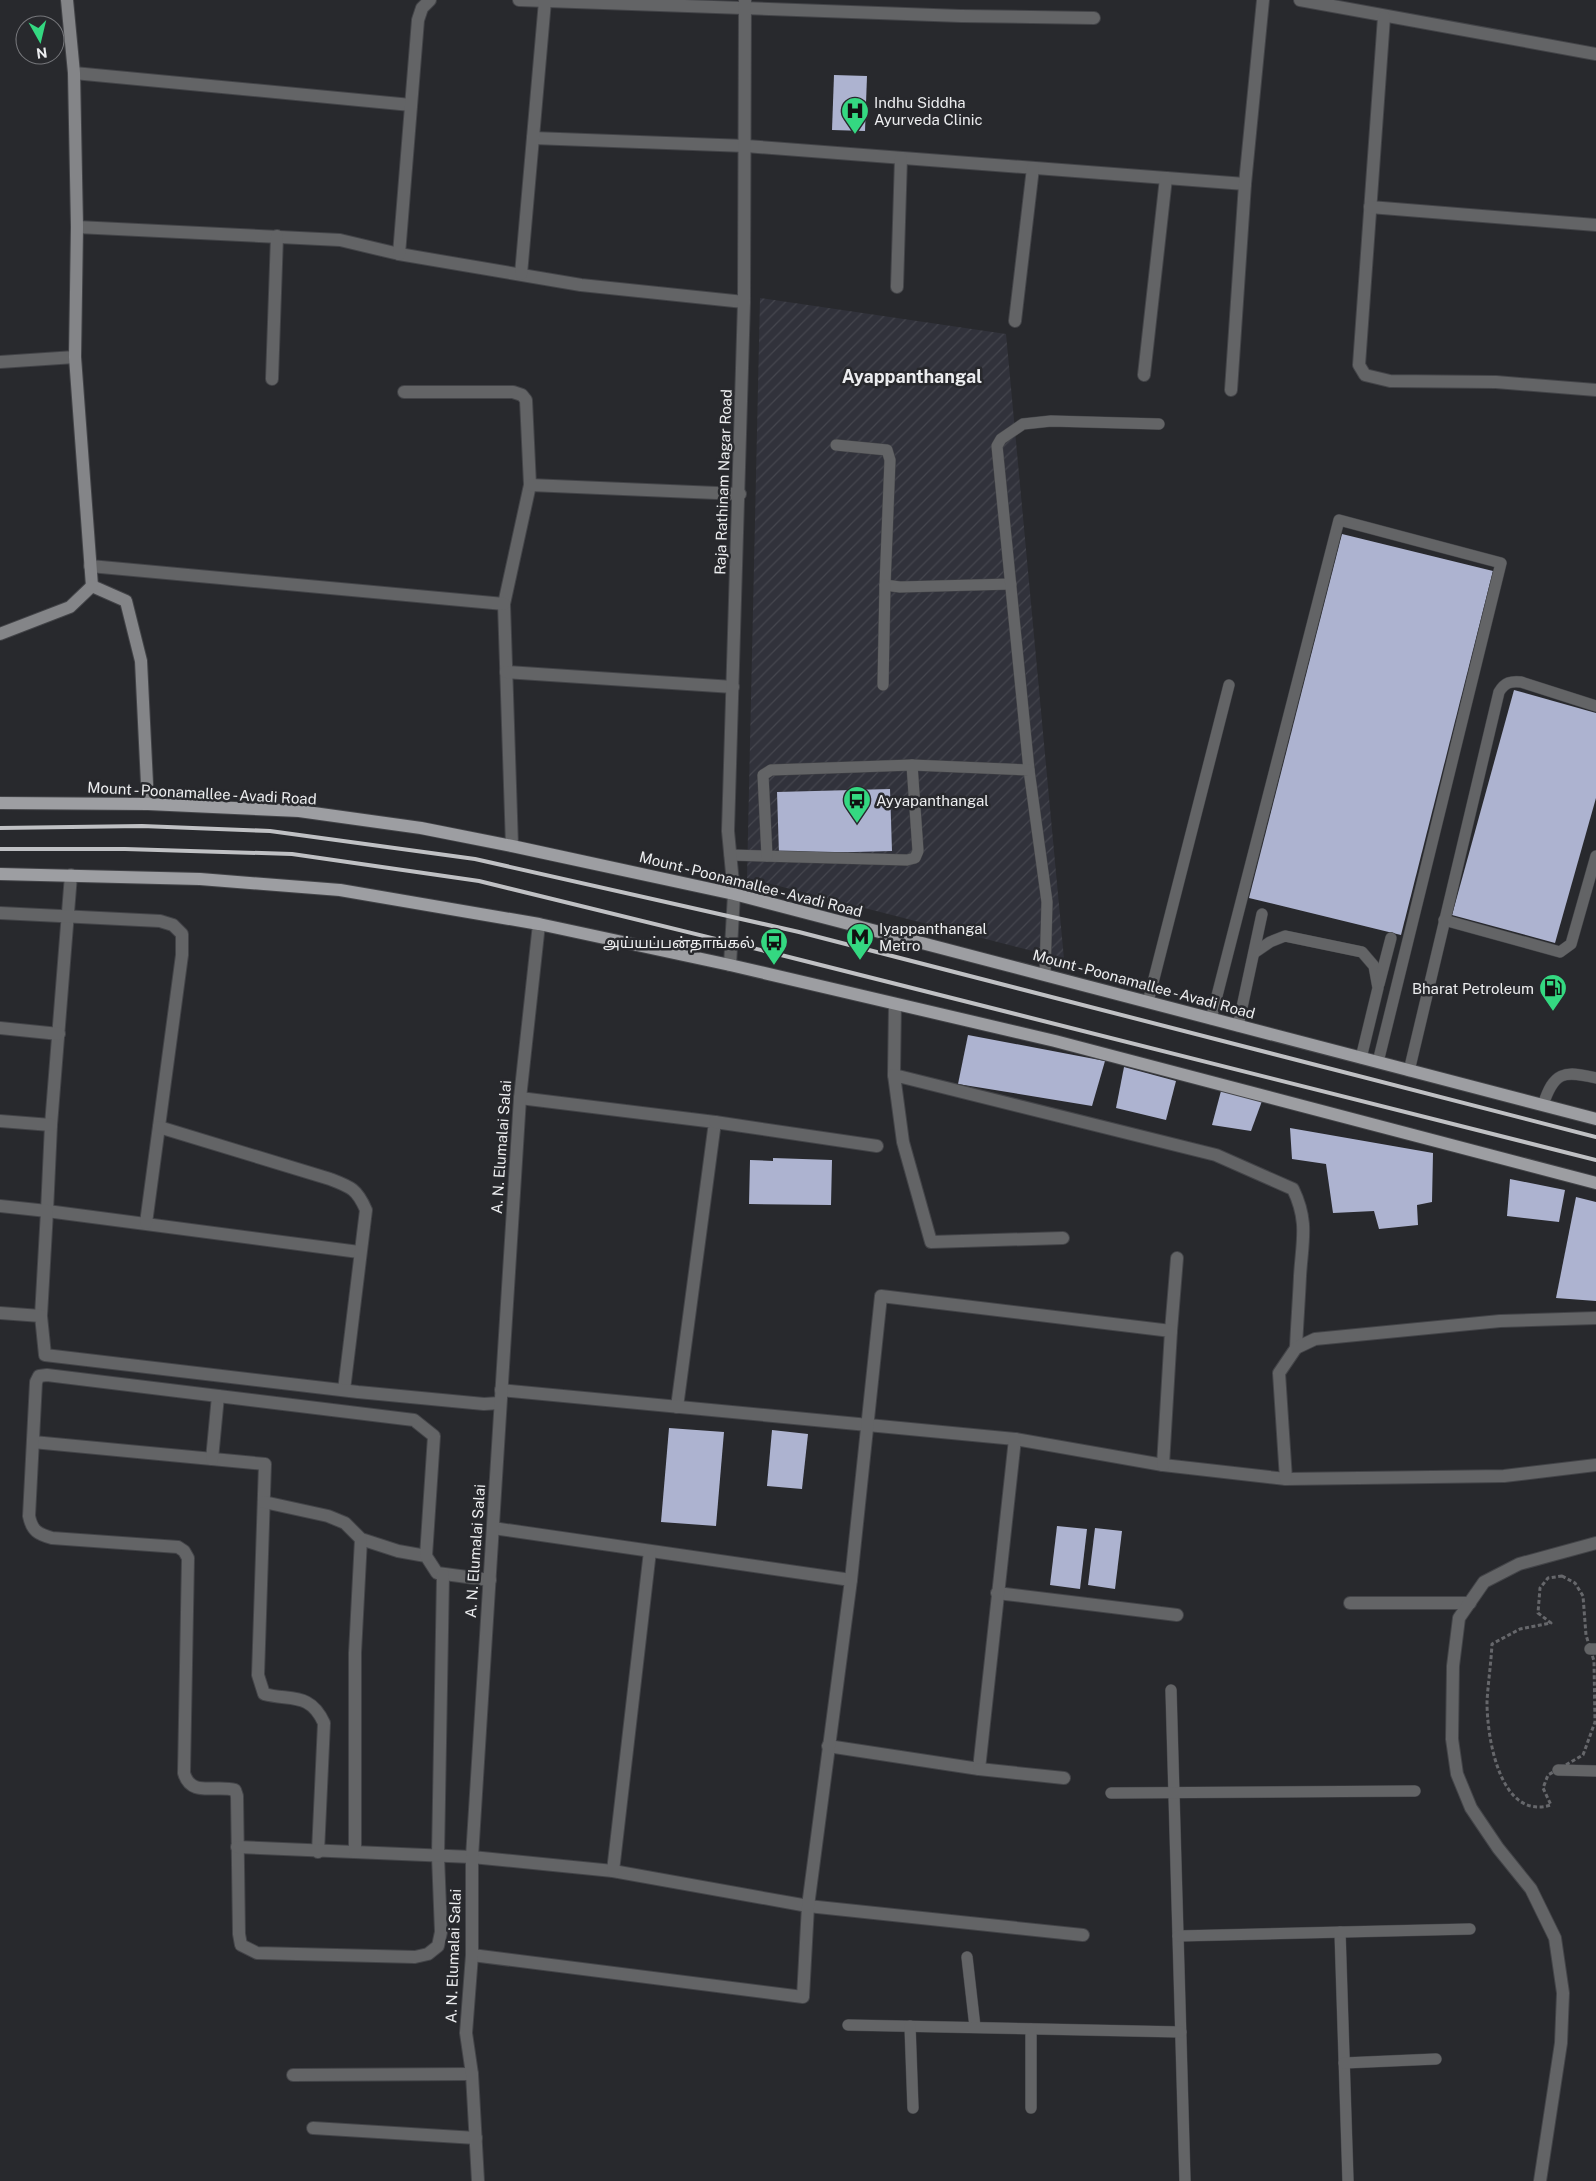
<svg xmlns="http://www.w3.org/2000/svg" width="1596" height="2181" font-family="'Public Sans','Noto Sans Tamil',sans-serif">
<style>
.industrial{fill:url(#industrial-furrows)}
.building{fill:#adb3d0}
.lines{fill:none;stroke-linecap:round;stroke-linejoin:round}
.lane-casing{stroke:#434448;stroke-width:12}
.street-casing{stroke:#434448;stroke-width:14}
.secondary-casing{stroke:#434448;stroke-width:14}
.primary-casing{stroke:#434448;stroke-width:14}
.path{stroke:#66676b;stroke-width:3;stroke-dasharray:4 2.5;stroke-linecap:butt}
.lane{stroke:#636466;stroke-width:11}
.street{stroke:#636466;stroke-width:12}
.secondary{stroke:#848588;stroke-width:12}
.primary{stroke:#9d9ea2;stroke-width:12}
.rail{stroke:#c0c1c4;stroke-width:4}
.labels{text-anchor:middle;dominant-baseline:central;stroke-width:5;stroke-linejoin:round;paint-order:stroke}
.poi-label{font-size:15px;fill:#ecedef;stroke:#28292d;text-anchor:start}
.street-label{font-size:15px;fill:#ecedef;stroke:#28292d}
.quarter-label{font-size:18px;font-weight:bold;fill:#ecedef;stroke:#28292d}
</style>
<defs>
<pattern id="industrial-furrows" width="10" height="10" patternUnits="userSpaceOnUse" patternTransform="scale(1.25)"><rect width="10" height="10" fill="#31323b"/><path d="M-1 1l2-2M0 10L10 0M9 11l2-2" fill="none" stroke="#45464e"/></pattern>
</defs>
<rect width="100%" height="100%" fill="#28292d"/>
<polygon class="industrial" points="760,298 1006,334 1064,959 747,878"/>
<g class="building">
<polygon points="834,75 867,76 865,131 832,130"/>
<polygon points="1342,534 1493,571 1401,935 1249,898"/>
<polygon points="1514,690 1596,713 1596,798 1555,943 1452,915"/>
<polygon points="890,789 892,851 779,854 777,792"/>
<polygon points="968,1035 1105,1061 1092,1106 958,1084"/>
<polygon points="1124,1067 1176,1081 1166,1120 1116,1108"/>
<polygon points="1221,1091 1262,1101 1251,1131 1212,1125"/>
<polygon points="1290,1128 1433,1153 1432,1202 1417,1205 1418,1225 1379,1229 1374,1211 1333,1213 1326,1164 1292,1159"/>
<polygon points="773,1158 832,1160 831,1205 749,1204 750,1160 773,1161"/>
<polygon points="1510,1179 1565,1190 1559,1222 1507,1216"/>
<polygon points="1576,1197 1596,1202 1596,1301 1556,1298"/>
<polygon points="669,1428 724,1432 716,1526 661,1522"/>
<polygon points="772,1430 808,1434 802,1489 767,1486"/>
<polygon points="1057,1526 1087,1529 1080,1589 1050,1585"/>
<polygon points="1095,1528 1122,1531 1115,1589 1088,1585"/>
</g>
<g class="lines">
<defs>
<g id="lane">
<polyline points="836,445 887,450 890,460 885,585 900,587 1011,584"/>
<polyline points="883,685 885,585"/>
<polyline points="1029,770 997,446 1001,439 1023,424 1051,421 1159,424"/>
<polyline points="730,855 907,860 915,858 918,851 912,765"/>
<polyline points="767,856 763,775 771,770 912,765 1029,770 1047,902 1045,975"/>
<polyline points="1444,920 1560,952 1571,944 1596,856"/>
<polyline points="1254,953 1270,942 1285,936 1362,952 1374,966 1378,988 1361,1058"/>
<polyline points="1379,984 1391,938"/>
<polyline points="1148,1002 1229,685"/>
<polyline points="1211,1019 1339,520 1501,563 1378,1062"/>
<polyline points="1238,1026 1262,914"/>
<path d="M1409 1071 1499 692C1505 682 1511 681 1521 682L1596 706"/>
<path d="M1543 1105C1554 1072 1563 1070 1596 1078"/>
<polyline points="1590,1649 1596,1649"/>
<polyline points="1171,1690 1185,2181"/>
<polyline points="1558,1770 1596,1771"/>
<polyline points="1111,1793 1415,1791"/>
<polyline points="1340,1932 1348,2181"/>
<polyline points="1178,1936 1470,1929"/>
<polyline points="967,1957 975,2027"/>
<polyline points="848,2025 1181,2032"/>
<polyline points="910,2026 913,2108"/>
<polyline points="1031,2029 1031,2108"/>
<polyline points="1344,2063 1436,2059"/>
</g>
<g id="street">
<polyline points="519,0 961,16 1094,18"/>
<polyline points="1300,0 1596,54"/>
<polyline points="1384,17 1359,365 1365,375 1390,381 1496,382 1596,390"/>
<polyline points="74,73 411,105"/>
<polyline points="533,138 746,146 1245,184"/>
<polyline points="1370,207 1596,225"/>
<polyline points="77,227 340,240 399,254 581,285 744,302"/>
<polyline points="399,254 418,20 422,8 430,0"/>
<polyline points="521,274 545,1"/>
<polyline points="897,287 901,158"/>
<polyline points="1015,321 1033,168"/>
<polyline points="0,362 75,357"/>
<polyline points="1144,375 1166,178"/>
<polyline points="272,379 277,236"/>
<polyline points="1231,390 1245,184 1263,0"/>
<polyline points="404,392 513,392 522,395 526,400 530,485 504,604 512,846"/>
<polyline points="530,485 740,494"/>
<polyline points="90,566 504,604"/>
<polyline points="506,672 733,687"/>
<polyline points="71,875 51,1125 47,1211 359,1252"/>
<polyline points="0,913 160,921 173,925 182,934 182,955 146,1223"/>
<polyline points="730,965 734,894 728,831 744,302 745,0"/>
<polyline points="0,1028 59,1034"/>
<polyline points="894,1075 895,1004"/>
<polyline points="520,1098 715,1122 677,1407"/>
<polyline points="0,1121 51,1125"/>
<polyline points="715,1122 877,1146"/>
<path d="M159 1127 330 1179C351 1187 357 1189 366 1210L344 1390"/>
<polyline points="0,1206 47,1211 41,1316"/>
<path d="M1063 1238 931 1242 903 1142 894 1075 1216 1155 1293 1189C1309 1222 1302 1242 1300 1276 1299 1300 1297 1324 1296 1348"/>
<polyline points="0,1313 41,1316 45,1355 358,1392 484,1404 500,1403"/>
<polyline points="1171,1331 1177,1258"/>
<polyline points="501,1390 1015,1439 1163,1465 1286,1479 1504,1476 1596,1465"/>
<path d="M33 1442 265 1464 258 1675 264 1694C291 1701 310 1692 324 1723L318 1852"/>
<polyline points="212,1459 218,1396"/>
<polyline points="1286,1479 1279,1373 1296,1348 1315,1339 1500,1321 1596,1318"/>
<polyline points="264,1502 328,1516 345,1523 361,1539 398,1551 426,1556 437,1573 490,1580"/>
<polyline points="493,1528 851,1580"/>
<path d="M426 1556 434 1436 414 1420 47 1375 39 1376 36 1382 29 1516C32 1531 38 1534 52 1538L178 1547 184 1551 188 1558 184 1773C191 1798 216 1784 235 1790L237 1796 239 1934 241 1945 257 1953 415 1957 428 1954 438 1946 441 1932 438 1856 443 1575"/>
<polyline points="997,1593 1177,1615"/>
<polyline points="1350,1603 1470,1603"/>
<polyline points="828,1746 979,1769 1015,1439"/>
<polyline points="979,1769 1064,1778"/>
<polyline points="237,1847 472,1857 613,1871 808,1906 1083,1935"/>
<polyline points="355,1852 355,1653 361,1539"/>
<polyline points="613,1871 650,1551"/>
<polyline points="472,1955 803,1997 808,1906 851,1580 881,1296 1171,1331 1163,1465"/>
<polyline points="293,2075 472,2074"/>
<polyline points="313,2128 476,2138"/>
<polyline points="478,2181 472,2074 466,2033 472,1955 472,1857 520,1098 539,924"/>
<polyline points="1540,2181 1561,2043 1563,1993 1555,1938 1531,1889 1498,1848 1471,1808 1457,1774 1452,1739 1453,1666 1459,1618 1484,1582 1519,1564 1596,1543"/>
</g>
<g id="secondary">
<polyline points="67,0 74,73 77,227 75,357 92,586"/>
<polyline points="92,586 126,601 141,661 148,804"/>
<polyline points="0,634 70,607 92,586"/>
</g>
<g id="primary">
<polyline points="0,803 148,804 299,811 421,828 512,846 734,894 1596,1119"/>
<polyline points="0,874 200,879 340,890 539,924 730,965 1055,1041 1596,1183"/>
</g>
</defs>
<use href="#lane" class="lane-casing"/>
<use href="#street" class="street-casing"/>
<use href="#secondary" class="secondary-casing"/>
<use href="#primary" class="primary-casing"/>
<path class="path" d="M1562 1576 1575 1583 1583 1596 1586 1635 1594 1661 1595 1722 1583 1755 1548 1775 1543 1788 1551 1805C1500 1821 1487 1738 1487 1702 1488 1683 1491 1664 1492 1644L1520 1629 1551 1623 1538 1613 1540 1588 1548 1578Z"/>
<use href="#lane" class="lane"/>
<use href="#street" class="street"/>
<use href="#secondary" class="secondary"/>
<use href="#primary" class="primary"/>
<g class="rail">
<polyline points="0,828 142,826 270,831 475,859 799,932 1596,1137"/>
<polyline points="0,849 125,849 292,854 479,881 777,954 1596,1160"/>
</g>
</g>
<defs>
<symbol id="hospital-pin" viewBox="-11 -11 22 30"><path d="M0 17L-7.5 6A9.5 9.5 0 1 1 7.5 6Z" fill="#34d881" stroke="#28292d"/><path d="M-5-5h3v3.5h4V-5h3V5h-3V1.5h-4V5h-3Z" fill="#111"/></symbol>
<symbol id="bus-pin" viewBox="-11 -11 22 30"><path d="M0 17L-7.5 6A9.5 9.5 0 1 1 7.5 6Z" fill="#34d881" stroke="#28292d"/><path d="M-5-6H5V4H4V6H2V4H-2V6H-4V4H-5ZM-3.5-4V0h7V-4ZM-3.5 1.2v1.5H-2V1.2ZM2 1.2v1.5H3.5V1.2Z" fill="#111"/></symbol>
<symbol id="metro-pin" viewBox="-11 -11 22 30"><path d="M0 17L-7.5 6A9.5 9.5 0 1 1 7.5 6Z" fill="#34d881" stroke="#28292d"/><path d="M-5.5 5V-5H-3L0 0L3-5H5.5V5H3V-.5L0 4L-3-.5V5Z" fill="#111"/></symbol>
<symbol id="fuel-pin" viewBox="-11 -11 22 30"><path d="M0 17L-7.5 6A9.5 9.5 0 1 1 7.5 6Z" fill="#34d881" stroke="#28292d"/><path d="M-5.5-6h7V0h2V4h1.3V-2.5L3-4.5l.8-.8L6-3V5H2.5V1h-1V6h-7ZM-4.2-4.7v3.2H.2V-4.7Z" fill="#111"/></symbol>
</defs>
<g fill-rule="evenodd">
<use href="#hospital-pin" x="839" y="95" width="32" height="43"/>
<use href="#bus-pin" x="841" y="784" width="32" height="43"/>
<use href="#metro-pin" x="844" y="921" width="32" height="43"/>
<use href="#bus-pin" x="758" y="926" width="32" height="43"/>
<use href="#fuel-pin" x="1537" y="972" width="32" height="43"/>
</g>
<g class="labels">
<g class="poi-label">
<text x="874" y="102">Indhu Siddha<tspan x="874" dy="17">Ayurveda Clinic</tspan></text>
<text x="876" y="800">Ayyapanthangal</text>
<text x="879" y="928">Iyappanthangal<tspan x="879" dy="17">Metro</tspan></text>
<text x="755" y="942" text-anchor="end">அய்யப்பன்தாங்கல்</text>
<text x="1534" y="988" text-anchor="end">Bharat Petroleum</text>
</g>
<g class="street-label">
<text transform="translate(723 482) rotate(-88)">Raja Rathinam Nagar Road</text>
<text transform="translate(202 793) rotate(3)">Mount - Poonamallee - Avadi Road</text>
<text transform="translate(751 884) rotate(14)">Mount - Poonamallee - Avadi Road</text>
<text transform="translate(1144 984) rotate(15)">Mount - Poonamallee - Avadi Road</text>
<text transform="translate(501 1147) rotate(-86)">A. N. Elumalai Salai</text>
<text transform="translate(475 1551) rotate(-86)">A. N. Elumalai Salai</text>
<text transform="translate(453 1956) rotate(-88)">A. N. Elumalai Salai</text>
</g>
<g class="quarter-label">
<text x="912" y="376">Ayappanthangal</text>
</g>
</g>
<g transform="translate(40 40) rotate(172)"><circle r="24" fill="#28292d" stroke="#76777b"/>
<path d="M0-4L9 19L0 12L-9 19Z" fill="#34d881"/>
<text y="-8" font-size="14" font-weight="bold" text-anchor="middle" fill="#ecedef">N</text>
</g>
</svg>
